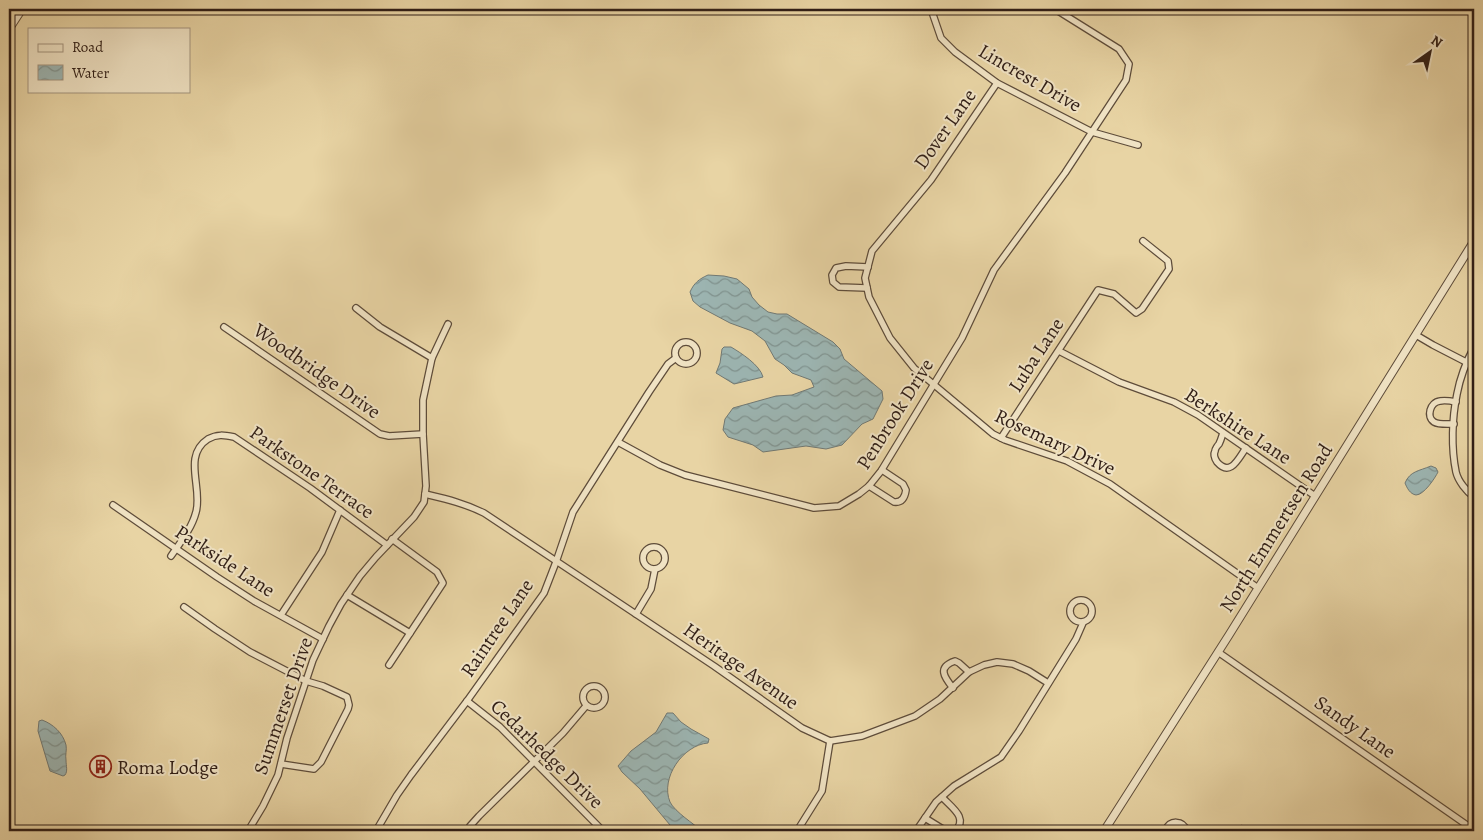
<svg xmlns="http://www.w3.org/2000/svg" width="1483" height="840" font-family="Alegreya,serif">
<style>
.water{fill:url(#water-waves);stroke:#717974}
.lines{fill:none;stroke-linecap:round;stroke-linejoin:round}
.minor-casing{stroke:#5e4c3a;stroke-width:8}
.tertiary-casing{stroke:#5e4c3a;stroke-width:9}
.minor{stroke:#f0e3c4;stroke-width:5.5}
.tertiary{stroke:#f0e3c4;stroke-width:7}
.labels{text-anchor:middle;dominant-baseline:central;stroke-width:4;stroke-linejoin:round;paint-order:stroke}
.street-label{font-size:20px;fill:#301e16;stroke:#f0e3c4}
.poi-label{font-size:20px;fill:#301e16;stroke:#f0e3c4;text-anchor:start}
</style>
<defs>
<pattern id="water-waves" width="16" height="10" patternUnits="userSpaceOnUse" patternTransform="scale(1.25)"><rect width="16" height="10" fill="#9cb5b2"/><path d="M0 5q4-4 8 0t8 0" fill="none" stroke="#809390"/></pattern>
</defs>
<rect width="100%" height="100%" fill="#e8d4a4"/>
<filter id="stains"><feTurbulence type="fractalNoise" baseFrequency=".004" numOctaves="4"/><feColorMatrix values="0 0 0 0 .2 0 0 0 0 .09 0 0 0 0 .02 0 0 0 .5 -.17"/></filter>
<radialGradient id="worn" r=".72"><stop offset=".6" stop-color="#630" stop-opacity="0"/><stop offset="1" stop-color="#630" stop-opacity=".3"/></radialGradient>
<g class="water">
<path d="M708 275 724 276 737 279 749 289 752 297 759 305 768 312 777 314H787L833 342 840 349 844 359 882 391 883 399 873 419 862 424 842 445 826 449 806 446 763 452 753 445 728 437 723 430 725 419 733 408 776 396 792 395 814 387 811 380 792 373 784 365 775 359 765 341 752 331 730 323 700 307 693 301 690 292C694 283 699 279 708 275Z"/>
<path d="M724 347H731C741 353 760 365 763 377L734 384 716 373 720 363 722 349Z"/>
<path d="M1431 466 1436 468 1438 472C1435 478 1424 495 1416 495 1410 494 1407 488 1405 483 1410 471 1419 471 1431 466Z"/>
<path d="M667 713H673L681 722 691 729 709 739 708 743C683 745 660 778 670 802 675 812 694 824 702 831H675L640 789 622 772 618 766 631 751 656 732Z"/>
<path d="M42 720C53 724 63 733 66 745 67 750 65 755 66 760 66 766 68 771 65 775L63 776 50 771 38 731 39 721Z"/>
</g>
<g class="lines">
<defs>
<g id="minor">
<polyline points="931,9 941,38 955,52 997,83 1092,132 1138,145"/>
<polyline points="997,83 931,180 872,251 865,278 869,297 890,338 914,368 993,434 1005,440 1067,461 1110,484 1258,588"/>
<polyline points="867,288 839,287 833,282 832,275 836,268 846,266 868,267"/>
<polyline points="356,308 380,327 432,358"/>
<polyline points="224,327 380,434 389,436 423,434"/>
<polyline points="1416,335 1433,345 1466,362"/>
<circle cx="686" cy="353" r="11"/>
<path d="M1474 347C1466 362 1460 378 1457 394 1452 418 1451 448 1456 472 1458 481 1467 492 1474 497"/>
<polyline points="1059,351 1119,382 1174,402 1198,415 1315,496"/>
<path d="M1454 424C1448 424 1439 425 1434 422 1426 417 1430 402 1440 401 1445 400 1451 401 1456 402"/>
<path d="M1223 433C1222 436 1221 440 1219 444 1218 445 1215 449 1215 451 1213 455 1215 459 1217 462 1231 478 1239 457 1246 448"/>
<polyline points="1001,438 1098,290 1114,294 1136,313 1142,309 1169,269 1168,261 1143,241"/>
<polyline points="618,442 660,465 685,475 814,508 839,506 859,494 869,486 881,471 962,338 994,270 1065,173 1126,80 1129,64 1119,49 1055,9"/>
<path d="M869 486 894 502C902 503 905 497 906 490L903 484 882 470"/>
<path d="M425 494C446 499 464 503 484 513L714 666 802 728 830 741 862 736 915 716 940 699 969 672 984 665 997 662 1013 664 1029 671 1048 683"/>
<polyline points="113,505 217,577 254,601 323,639"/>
<circle cx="654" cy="558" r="11"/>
<path d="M171 556C180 543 192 528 196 512 203 488 182 456 208 439 217 434 224 435 234 437L310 488 387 545"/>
<polyline points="347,595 410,633"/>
<circle cx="1081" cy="611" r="11"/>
<polyline points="184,607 215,629 250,652 306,681 323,686 347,697 349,705 348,709 321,762 314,769 281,764"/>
<polyline points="636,614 651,589 655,569"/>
<polyline points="281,615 322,552 340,510"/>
<polyline points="1218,652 1474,830"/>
<polyline points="389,665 443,583 437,572 392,539"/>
<circle cx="594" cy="697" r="11"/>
<path d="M953 688C944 677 937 667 955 661L959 663 969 672"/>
<polyline points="467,701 500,727 603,831"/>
<path d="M942 797C951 807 969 818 955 831"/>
<polyline points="925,818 946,831"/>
<polyline points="248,831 263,806 278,775 287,738 313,660 329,626 341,604 360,576 376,557 414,517 424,502 426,486 423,434 423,400 432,358 448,324"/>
<polyline points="376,831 397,795 411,775 467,701 544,593 556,562 573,512 649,392 668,364 676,358"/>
<polyline points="467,831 470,826 479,816 563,733 586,706"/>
<polyline points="797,831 822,791 830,741"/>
<polyline points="916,831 936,802 954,786 1001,757 1019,731 1076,639 1083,623"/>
<path d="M1165 831C1170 819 1183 820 1187 831"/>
<polyline points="1241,831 1242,829"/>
</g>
<g id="tertiary">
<polyline points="9,29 22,9"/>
<polyline points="1104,831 1229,635 1474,241"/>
</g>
</defs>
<use href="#minor" class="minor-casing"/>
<use href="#tertiary" class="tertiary-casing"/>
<use href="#minor" class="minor"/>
<use href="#tertiary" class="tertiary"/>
</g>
<defs>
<symbol id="building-ring" viewBox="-11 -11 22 22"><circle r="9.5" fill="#f0e3c4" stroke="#8f2418" stroke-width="1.5"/><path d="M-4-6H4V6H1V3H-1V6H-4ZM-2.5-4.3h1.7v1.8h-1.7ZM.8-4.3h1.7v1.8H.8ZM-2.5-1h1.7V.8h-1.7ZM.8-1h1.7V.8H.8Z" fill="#8f2418"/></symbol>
</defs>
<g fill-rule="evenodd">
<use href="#building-ring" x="88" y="754" width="25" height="25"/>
</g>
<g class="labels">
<g class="street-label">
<text transform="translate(1030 78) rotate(30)">Lincrest Drive</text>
<text transform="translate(945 129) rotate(-55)">Dover Lane</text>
<text transform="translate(1036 355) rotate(-57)">Luba Lane</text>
<text transform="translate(317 371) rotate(35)">Woodbridge Drive</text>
<text transform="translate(895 414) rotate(-58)">Penbrook Drive</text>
<text transform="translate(1238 426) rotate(33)">Berkshire Lane</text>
<text transform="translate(1055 442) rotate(25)">Rosemary Drive</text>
<text transform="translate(312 472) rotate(35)">Parkstone Terrace</text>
<text transform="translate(1276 528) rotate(-58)">North Emmertsen Road</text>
<text transform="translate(225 561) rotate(33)">Parkside Lane</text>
<text transform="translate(497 628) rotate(-56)">Raintree Lane</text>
<text transform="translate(741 666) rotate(35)">Heritage Avenue</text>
<text transform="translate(283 706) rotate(-71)">Summerset Drive</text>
<text transform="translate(1355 727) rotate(35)">Sandy Lane</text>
<text transform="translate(547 754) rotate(44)">Cedarhedge Drive</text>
</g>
<g class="poi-label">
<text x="117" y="767">Roma Lodge</text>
</g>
</g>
<rect width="1483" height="840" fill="none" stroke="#e8d4a4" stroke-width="30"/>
<rect x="10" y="10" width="1463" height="820" fill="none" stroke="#301e16" stroke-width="2.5"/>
<rect x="15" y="15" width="1453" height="810" fill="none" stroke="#301e16"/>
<rect x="28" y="28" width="162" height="65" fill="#f0e3c4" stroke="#a3947e"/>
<rect x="38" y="44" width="25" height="8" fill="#f0e3c4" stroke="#a3947e"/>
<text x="72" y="52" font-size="15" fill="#301e16">Road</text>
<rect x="38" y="65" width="25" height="15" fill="url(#water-waves)" stroke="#a3947e"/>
<text x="72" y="78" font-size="15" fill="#301e16">Water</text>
<g transform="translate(1430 52) rotate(33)" stroke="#f0e3c4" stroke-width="4" paint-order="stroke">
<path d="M0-4L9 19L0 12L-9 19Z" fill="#301e16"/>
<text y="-8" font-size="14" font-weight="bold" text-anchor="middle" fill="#301e16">N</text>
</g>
<rect width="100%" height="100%" filter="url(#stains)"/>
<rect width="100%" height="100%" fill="url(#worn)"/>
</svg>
